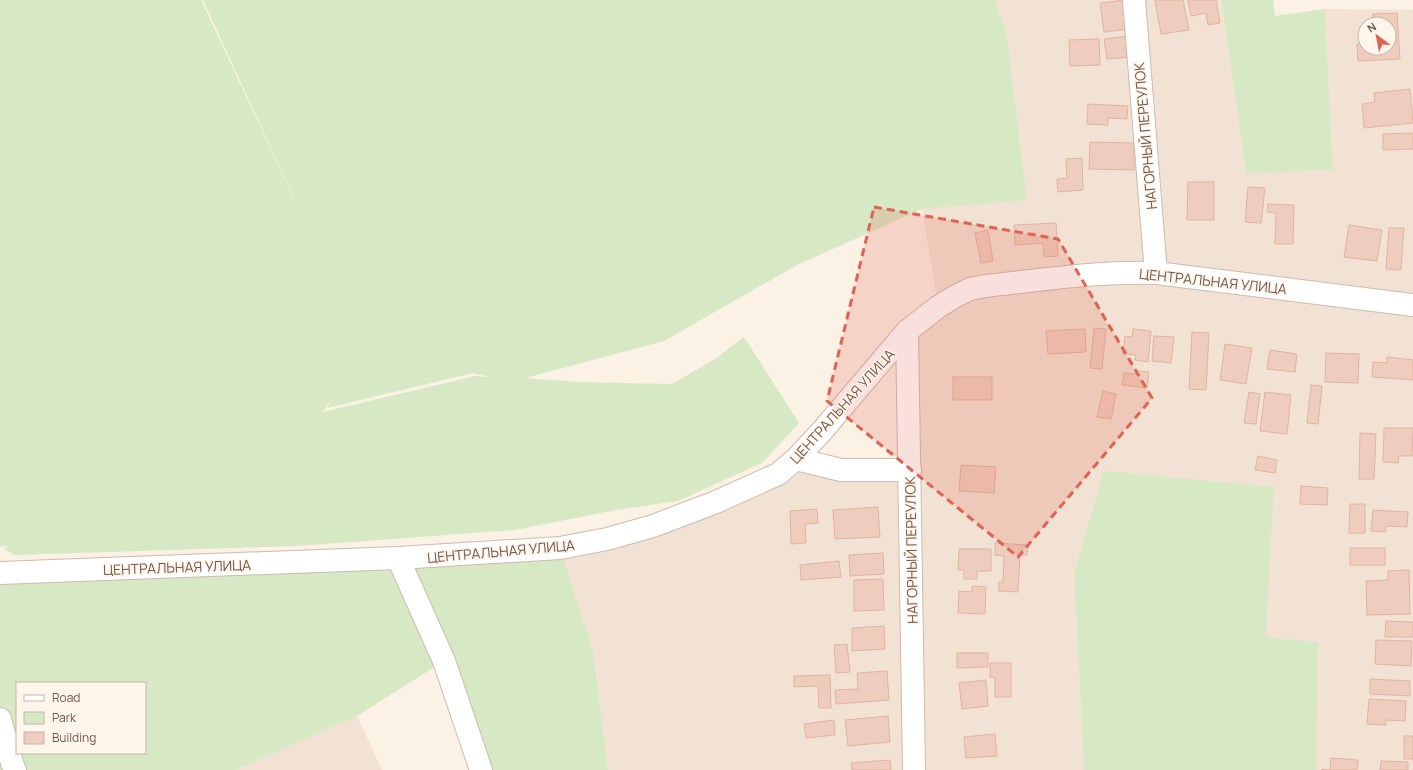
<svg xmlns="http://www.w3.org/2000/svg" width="1413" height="770" font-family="Manrope,sans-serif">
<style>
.residential{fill:#f2e2d4;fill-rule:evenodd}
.green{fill:#d6e8c4;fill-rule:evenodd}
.building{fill:#efcdbe;stroke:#e1b39f}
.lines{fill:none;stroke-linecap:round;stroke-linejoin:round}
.minor-casing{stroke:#cebaaf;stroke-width:24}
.minor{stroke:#fff;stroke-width:22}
.marked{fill:#df6350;fill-opacity:0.2;stroke:#df6350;stroke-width:3;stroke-dasharray:8 5;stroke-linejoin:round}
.labels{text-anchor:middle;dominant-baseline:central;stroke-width:3;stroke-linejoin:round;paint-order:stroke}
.street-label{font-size:14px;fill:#73564b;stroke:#fef5eb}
</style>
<rect width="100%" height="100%" fill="#fbf1e5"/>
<g class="residential">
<path d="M995 0H1221L1246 173 1333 169 1325 9 1413 10V770H1316L1318 642 1266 637 1274 487 1074 574 1084 770H608L593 651 560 548 607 539 796 459 910 470 907 331 938 306 922 209 1027 200 1007 36ZM1365 24H1389V48H1365Z"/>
<polygon points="357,716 382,770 236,770"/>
</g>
<g class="green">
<path d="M0 0H201L317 248 203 0H995L1007 36 1027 200 922 209 797 265 664 341 525 378 577 382 672 384 715 359 744 337 799 423 762 463 678 501 616 510 515 530 297 546 14 555 4 549 10 545 0 547ZM473 373 491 377 475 376 323 412 337 392 327 408Z"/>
<polygon points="1221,0 1273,0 1275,16 1325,9 1333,170 1246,173"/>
<polygon points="1104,471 1274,487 1266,637 1318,642 1316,770 1084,770 1074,574"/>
<path d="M560 548 593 651 608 770H481L444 661 357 716 236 770H0V573ZM17 683H145V753H17Z"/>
</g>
<g class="building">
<polygon points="1125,0 1129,29 1104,32 1100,3"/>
<polygon points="1155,0 1183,0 1189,30 1161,34"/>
<polygon points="1188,0 1216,0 1220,23 1208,25 1206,13 1191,16"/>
<polygon points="1397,13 1400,59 1358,61 1357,44 1365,43 1365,48 1389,48 1389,24 1374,24 1373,14"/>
<polygon points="1129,36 1131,57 1107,59 1104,39"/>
<polygon points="1099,39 1100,65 1070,66 1069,40"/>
<polygon points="1410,89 1413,123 1364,128 1362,104 1375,102 1374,93"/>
<polygon points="1088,104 1128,106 1127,119 1108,118 1108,125 1087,124"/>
<polygon points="1413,133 1413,149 1383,150 1383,134"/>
<polygon points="1090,142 1134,143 1134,170 1089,169"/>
<polygon points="1082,158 1083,190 1058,192 1057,179 1067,178 1066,159"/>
<polygon points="1188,182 1214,182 1214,220 1187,220"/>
<polygon points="1248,187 1265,188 1261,223 1245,222"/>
<polygon points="1268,204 1294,205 1293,244 1275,244 1276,213 1267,212"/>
<polygon points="1056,223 1058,256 1044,257 1043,243 1015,245 1014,225"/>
<polygon points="1349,225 1382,230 1377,261 1344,257"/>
<polygon points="1389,228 1404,228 1401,270 1386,269"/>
<polygon points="988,230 993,261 981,263 975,233"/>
<polygon points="1094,328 1106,329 1102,369 1090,368"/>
<polygon points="1085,329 1086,352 1048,354 1046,331"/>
<polygon points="1133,329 1151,331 1148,362 1135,360 1136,355 1123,354 1125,336 1132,337"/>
<polygon points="1192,332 1209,333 1206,390 1189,389"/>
<polygon points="1154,336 1174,337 1171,363 1152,361"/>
<polygon points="1225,344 1252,348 1246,384 1220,380"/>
<polygon points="1270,350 1297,354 1295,372 1267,369"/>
<polygon points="1326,353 1359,354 1358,383 1325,382"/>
<polygon points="1387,357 1413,360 1413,380 1372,377 1373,362 1387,363"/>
<polygon points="1137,371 1149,372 1147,388 1122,385 1124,373 1136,374"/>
<rect x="953" y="377" width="39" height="23"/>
<polygon points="1311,385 1322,386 1318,424 1307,423"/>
<polygon points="1103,391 1116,394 1111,419 1097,417"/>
<polygon points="1249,392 1260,394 1256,424 1244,423"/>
<polygon points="1265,392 1291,395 1287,434 1260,431"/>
<polygon points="1384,428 1413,428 1412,456 1399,456 1398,463 1383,462"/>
<polygon points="1360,433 1376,434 1374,479 1359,479"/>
<polygon points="1258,456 1277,460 1275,473 1255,470"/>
<polygon points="961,465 996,467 994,493 959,491"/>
<polygon points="1301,486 1328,488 1327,505 1300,504"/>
<polygon points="1350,504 1365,504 1365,533 1349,533"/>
<polygon points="878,507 880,537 835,539 833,510"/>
<polygon points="817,509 818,523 805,524 806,543 791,544 790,511"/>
<polygon points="1373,510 1408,512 1407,527 1386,526 1386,532 1371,531"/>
<polygon points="995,543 1028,545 1027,555 1020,555 1018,592 999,591 999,582 1003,582 1004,556 995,555"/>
<rect x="1350" y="548" width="35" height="17"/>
<polygon points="959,549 991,549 991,571 977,571 977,579 964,579 964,570 958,570"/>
<polygon points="883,553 884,574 850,576 849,555"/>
<polygon points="839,561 841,577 801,580 800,565"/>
<polygon points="1409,570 1410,614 1367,615 1366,581 1388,580 1388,571"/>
<polygon points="883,579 884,610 854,611 854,580"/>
<polygon points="972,586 986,587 985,614 958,613 959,591 972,592"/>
<polygon points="1386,621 1413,622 1413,637 1385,637"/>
<polygon points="884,626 885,649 852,651 852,628"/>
<polygon points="1376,640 1412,641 1411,666 1375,664"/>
<polygon points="847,644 850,672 836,673 834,645"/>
<polygon points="957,653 988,653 988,667 957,668"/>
<polygon points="990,663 1011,663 1011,697 995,697 995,678 990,677"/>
<polygon points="887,671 889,700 836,704 835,690 858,689 857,673"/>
<polygon points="830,675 831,708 819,708 818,686 794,687 794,676"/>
<polygon points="1370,679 1410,681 1410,696 1370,694"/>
<polygon points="986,680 988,706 962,709 959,683"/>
<polygon points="1369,699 1406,701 1405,721 1386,720 1386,725 1367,724"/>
<polygon points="888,716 890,742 848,746 845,720"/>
<polygon points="834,720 835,735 806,738 804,724"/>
<polygon points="995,734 997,756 966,758 964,737"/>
<rect x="1404" y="736" width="9" height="23"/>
<polygon points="1331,758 1358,760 1357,770 1322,770 1322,769 1330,770"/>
<polygon points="890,760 891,770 852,770 851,763"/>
<polygon points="1381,761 1408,762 1408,770 1380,770"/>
</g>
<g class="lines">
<defs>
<g id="minor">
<polyline points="1134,0 1156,273"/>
<polyline points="907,331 914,770"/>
<polyline points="796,459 841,470 910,470"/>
<polyline points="398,558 444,661 481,770"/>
<path d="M0 573 398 558 560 548 607 539 653 526 716 502 778 474 796 459 822 431 907 331 938 307 954 297 970 289 985 286C1042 280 1099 271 1156 273L1413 305"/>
<polyline points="0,719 12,763 15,770"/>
</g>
</defs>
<use href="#minor" class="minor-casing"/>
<use href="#minor" class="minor"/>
</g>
<path class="marked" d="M874 207 1058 239 1152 398 1018 557 827 401Z"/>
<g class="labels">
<g class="street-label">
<text transform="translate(1145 136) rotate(-95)">НАГОРНЫЙ ПЕРЕУЛОК</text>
<text transform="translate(1213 281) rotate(6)">ЦЕНТРАЛЬНАЯ УЛИЦА</text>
<text transform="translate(842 406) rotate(-48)">ЦЕНТРАЛЬНАЯ УЛИЦА</text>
<text transform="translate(911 550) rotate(-91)">НАГОРНЫЙ ПЕРЕУЛОК</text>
<text transform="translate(501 551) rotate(-5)">ЦЕНТРАЛЬНАЯ УЛИЦА</text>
<text transform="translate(177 567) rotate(-2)">ЦЕНТРАЛЬНАЯ УЛИЦА</text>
</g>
</g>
<rect x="16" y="682" width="130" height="72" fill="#fef5eb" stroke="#c6b5ab"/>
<rect x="24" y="695" width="20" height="6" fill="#ffffff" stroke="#c6b5ab"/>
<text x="52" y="702" font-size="12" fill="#73564b">Road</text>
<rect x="24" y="712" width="20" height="12" fill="#d6e8c4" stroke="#c6b5ab"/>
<text x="52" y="722" font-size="12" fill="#73564b">Park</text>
<rect x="24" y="732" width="20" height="12" fill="#efcdbe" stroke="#c6b5ab"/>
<text x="52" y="742" font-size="12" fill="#73564b">Building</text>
<g transform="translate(1377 36) rotate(328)"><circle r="19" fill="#fef5eb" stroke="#c6b5ab"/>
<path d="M0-3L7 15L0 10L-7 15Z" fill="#df6350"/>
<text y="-6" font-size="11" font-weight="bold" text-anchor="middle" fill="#73564b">N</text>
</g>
</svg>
